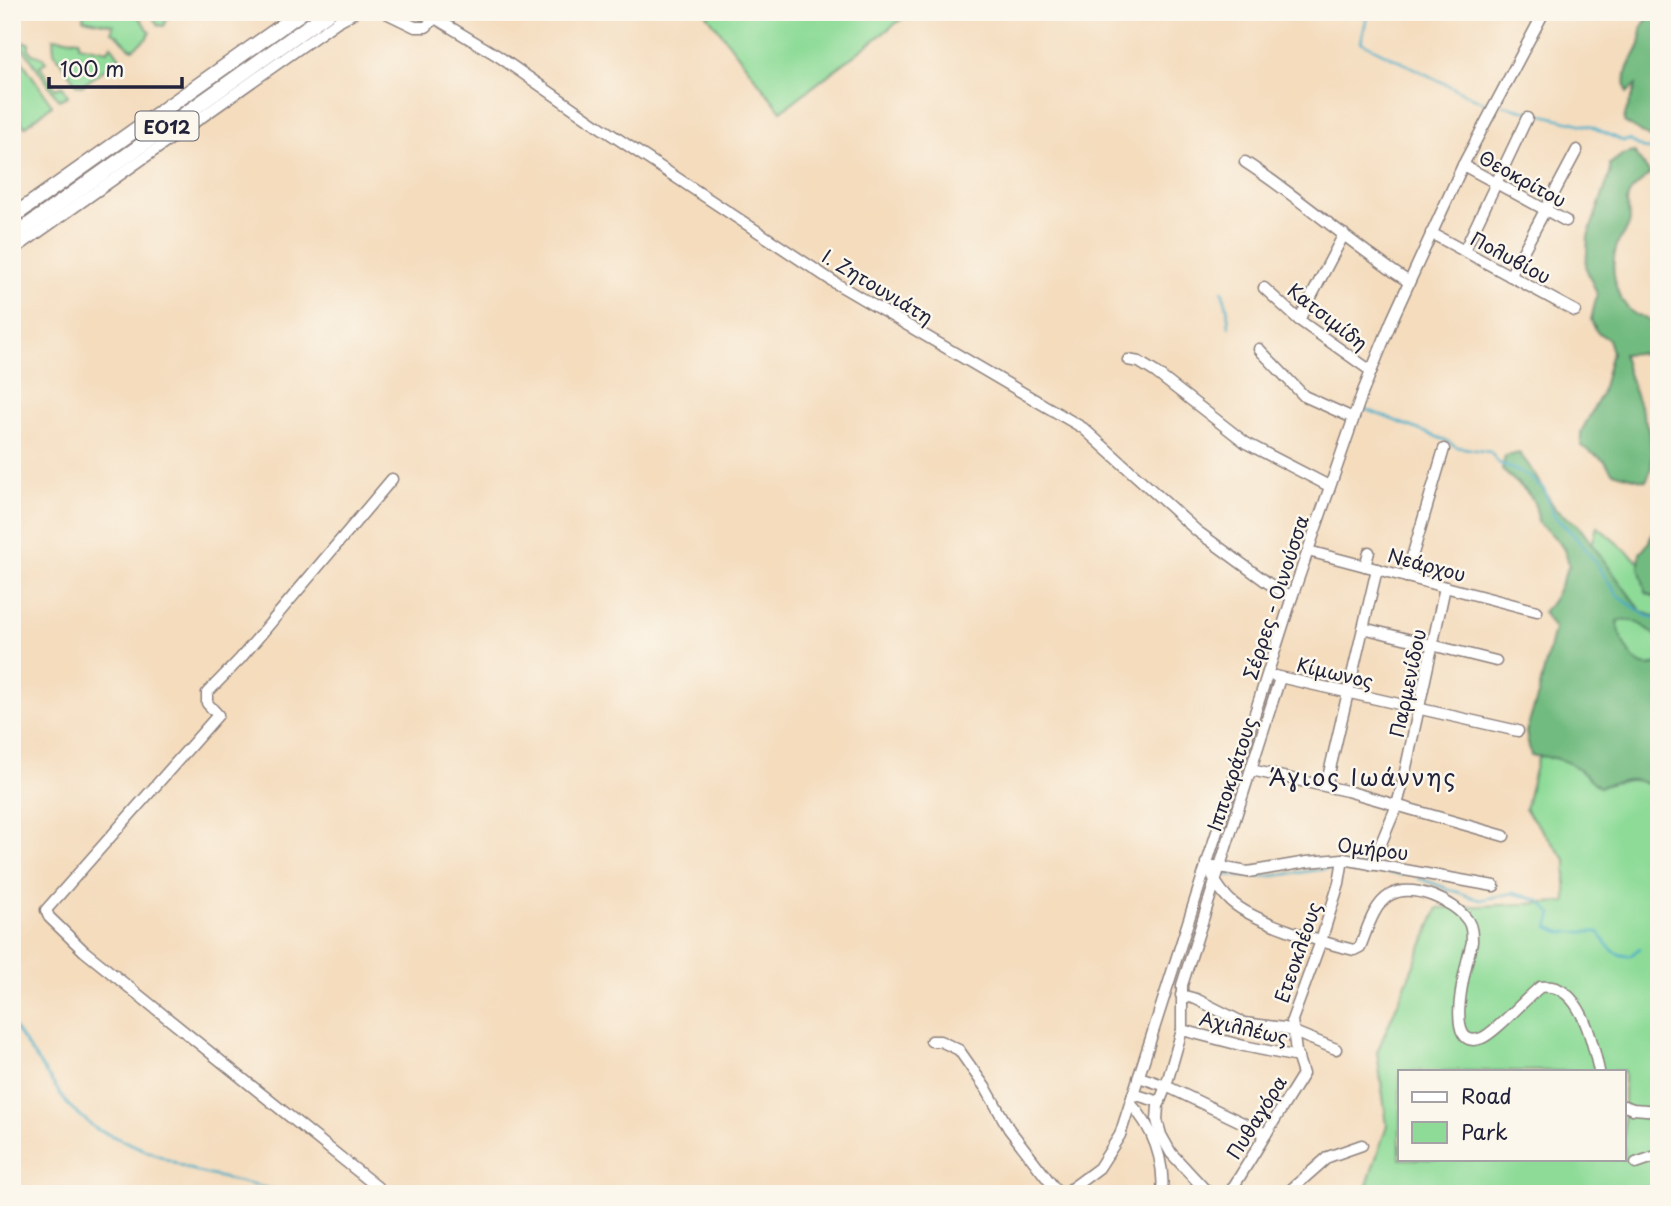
<svg xmlns="http://www.w3.org/2000/svg" width="1671" height="1206" font-family="'Playpen Sans',sans-serif">
<style>
.green{fill:#8edb98;stroke:#587e6a;stroke-width:2;fill-rule:evenodd}
.forest{fill:#72bb80;stroke:#4a6e5e;stroke-width:2}
.lines{fill:none;stroke-linecap:round;stroke-linejoin:round}
.stream{stroke:#46acc6;stroke-width:2.5}
.minor-casing{stroke:#8b7f7c;stroke-width:13}
.major-casing{stroke:#8b7f7c;stroke-width:17}
.minor{stroke:#fff;stroke-width:10}
.major{stroke:#fff;stroke-width:14}
.labels{text-anchor:middle;dominant-baseline:central;stroke-width:5;stroke-linejoin:round;paint-order:stroke}
.shield{fill:#fbf7ec;stroke:#636270;stroke-width:2}
.shield-label{font-size:18px;font-weight:bold;fill:#22223b}
.street-label{font-size:19px;fill:#22223b;stroke:#fbf7ec}
.quarter-label{font-size:23px;letter-spacing:2px;fill:#22223b;stroke:#fbf7ec}
</style>
<rect width="100%" height="100%" fill="#fbf7ec"/>
<filter id="ink" filterUnits="userSpaceOnUse"><feTurbulence type="fractalNoise" baseFrequency=".0143" numOctaves="2"/><feDisplacementMap in="SourceGraphic" scale="14" xChannelSelector="R" yChannelSelector="G"/><feConvolveMatrix kernelMatrix="1 2 1 2 8 2 1 2 1" color-interpolation-filters="sRGB"/></filter>
<filter id="wash" filterUnits="userSpaceOnUse"><feTurbulence type="fractalNoise" baseFrequency=".00686" numOctaves="4" result="noise"/><feDisplacementMap in="SourceGraphic" scale="28" xChannelSelector="R" yChannelSelector="G"/><feGaussianBlur stdDeviation="1.57" result="paint"/><feColorMatrix in="noise" values="0 0 0 0 0 0 0 0 0 0 0 0 0 0 0 0 0 1.4 0 .05"/><feComposite in="paint" operator="in"/></filter>
<g filter="url(#wash)">
<rect width="100%" height="100%" fill="#f4dcbd"/>
<g class="green">
<path d="M84 12H135L150 32 147 38 133 49C124 46 121 35 112 32L113 25 83 19Z"/>
<polygon points="149,12 176,12 166,19 164,26 158,25"/>
<polygon points="705,12 911,12 781,111"/>
<polygon points="53,38 79,40 79,45 108,51 111,45 120,58 82,86 77,85 54,52"/>
<polygon points="19,42 29,43 29,49 32,54 42,57 46,62 40,66 56,89 63,86 68,96 59,100"/>
<polygon points="12,46 52,105 25,127 12,111"/>
<path d="M1597 526 1659 579V1194H1364L1387 1125 1377 1052 1438 908 1566 902V860L1525 809ZM1400 1071H1624V1159H1400Z"/>
</g>
<g class="forest">
<path d="M1652 12H1659V143L1624 122C1624 109 1634 98 1636 85L1627 93C1619 59 1645 57 1641 28Z"/>
<path d="M1634 152 1650 174C1644 180 1635 186 1630 193 1624 202 1629 210 1630 219 1630 229 1622 235 1618 243 1610 263 1613 290 1626 306 1643 328 1659 306 1659 348L1652 356 1638 353 1623 354C1629 392 1667 445 1646 481L1612 472 1605 461 1581 446V432L1601 395 1612 352 1608 339 1597 332 1591 320 1597 294 1586 268 1588 236 1610 174V164L1622 155Z"/>
<path d="M1519 453 1528 464 1556 510 1578 525 1641 611 1659 618V638C1645 628 1635 616 1617 621 1620 640 1635 676 1659 663V790C1634 775 1626 779 1599 787 1576 766 1564 755 1531 756L1526 732 1538 695 1554 629 1543 612C1557 599 1560 582 1569 566 1566 545 1554 536 1538 523 1537 493 1521 488 1502 470L1505 456Z"/>
<path d="M1659 519V598H1658L1646 593 1639 567 1640 553C1651 543 1652 532 1659 519Z"/>
</g>
<g class="lines">
<g class="stream">
<polyline points="1368,12 1361,42 1482,102 1487,102"/>
<polyline points="1503,105 1592,127 1623,141 1629,140 1642,148 1659,151"/>
<polyline points="1222,291 1227,306 1229,327"/>
<polyline points="1365,409 1445,440 1457,447 1490,452 1499,463 1528,476 1544,489 1554,516 1572,533 1594,560 1617,595 1645,615 1659,620"/>
<polyline points="1350,866 1401,875"/>
<path d="M1222 874C1259 881 1298 872 1335 868"/>
<path d="M1418 878 1480 900 1513 893 1540 901 1552 914 1548 927 1561 932H1599C1607 946 1613 956 1630 956L1640 948"/>
<polyline points="12,1024 68,1105 96,1129 197,1172 292,1194"/>
</g>
</g>
</g>
<g filter="url(#ink)">
<g class="lines">
<defs>
<g id="minor">
<polyline points="384,12 415,27 426,27 435,18"/>
<polyline points="416,12 435,18 498,56 597,125 837,284 1083,428 1197,531 1268,583 1292,597"/>
<path d="M1245 162C1302 199 1352 245 1409 282"/>
<polyline points="1463,165 1566,221"/>
<polyline points="1431,233 1575,311"/>
<polyline points="12,251 338,21 355,12"/>
<polyline points="1464,251 1527,118"/>
<polyline points="1510,276 1577,150"/>
<polyline points="1264,288 1299,320 1371,371"/>
<polyline points="1299,320 1344,234"/>
<polyline points="1259,349 1304,396 1353,418"/>
<polyline points="1128,360 1139,362 1155,372 1246,443 1329,486"/>
<polyline points="1308,551 1537,611"/>
<polyline points="1365,566 1369,552"/>
<polyline points="1406,577 1444,449"/>
<polyline points="1363,628 1496,661"/>
<polyline points="1275,676 1518,731"/>
<polyline points="1251,770 1347,791 1504,836"/>
<polyline points="1326,786 1377,569"/>
<path d="M1206 863C1213 878 1220 892 1233 903 1257 923 1324 943 1354 950L1360 947C1367 931 1373 905 1390 895 1412 883 1454 900 1468 921 1472 927 1472 934 1472 942 1468 958 1440 1054 1482 1038 1496 1032 1525 999 1540 987 1580 980 1593 1043 1599 1071"/>
<polyline points="1372,865 1397,805 1402,786 1445,587"/>
<polyline points="1214,866 1248,872 1307,862 1343,859 1494,886"/>
<polyline points="1181,995 1196,999 1244,1023 1284,1028 1336,1049"/>
<polyline points="1182,1030 1244,1046 1298,1057"/>
<polyline points="931,1041 940,1041 959,1050 987,1090 1009,1129 1059,1194"/>
<polyline points="1139,1077 1166,1086 1266,1134"/>
<polyline points="1133,1094 1160,1102"/>
<path d="M1130 1103C1153 1127 1165 1161 1162 1194"/>
<polyline points="1624,1106 1633,1109 1659,1111"/>
<polyline points="1636,1163 1659,1155"/>
<polyline points="386,1194 84,951 49,917 46,910 218,715 207,703 207,693 240,659 392,479"/>
<polyline points="1064,1194 1099,1168 1120,1135 1292,597 1362,394 1392,320 1463,165 1544,12"/>
<polyline points="1209,1194 1171,1153 1161,1135 1157,1120 1158,1106 1166,1086 1182,1030 1182,985 1280,678"/>
<polyline points="1229,1194 1303,1074 1296,1052 1292,1020 1321,941 1339,883 1343,859"/>
<polyline points="1286,1194 1328,1157 1362,1145"/>
</g>
<g id="major">
<polyline points="12,217 302,12"/>
<polyline points="12,237 329,12"/>
</g>
</defs>
<use href="#minor" class="minor-casing"/>
<use href="#major" class="major-casing"/>
<use href="#minor" class="minor"/>
<use href="#major" class="major"/>
</g>
</g>
<g class="labels">
<rect class="shield" x="135.5" y="111.5" width="63" height="29" rx="5"/>
<g class="shield-label">
<text x="167" y="126">ΕΟ12</text>
</g>
<g class="street-label">
<text transform="translate(1523 178) rotate(29)">Θεοκρίτου</text>
<text transform="translate(1511 257) rotate(28)">Πολυβίου</text>
<text transform="translate(878 286) rotate(31)">Ι. Ζητουνιάτη</text>
<text transform="translate(1328 316) rotate(38)">Κατσιμίδη</text>
<text transform="translate(1427 564) rotate(15)">Νεάρχου</text>
<text transform="translate(1275 597) rotate(-72)">Σέρρες - Οινούσσα</text>
<text transform="translate(1335 672) rotate(13)">Κίμωνος</text>
<text transform="translate(1407 683) rotate(-78)">Παρμενίδου</text>
<text transform="translate(1231 774) rotate(-72)">Ιπποκράτους</text>
<text transform="translate(1373 848) rotate(7)">Ομήρου</text>
<text transform="translate(1297 952) rotate(-71)">Ετεοκλέους</text>
<text transform="translate(1244 1027) rotate(13)">Αχιλλέως</text>
<text transform="translate(1256 1117) rotate(-58)">Πυθαγόρα</text>
</g>
<g class="quarter-label">
<text x="1363" y="776">Άγιος Ιωάννης</text>
</g>
</g>
<rect width="1671" height="1206" fill="none" stroke="#fbf7ec" stroke-width="42"/>
<rect x="1398" y="1070" width="228" height="91" fill="#fbf7ec" stroke="#a4a2a5" stroke-width="2"/>
<rect x="1412" y="1092" width="35" height="10" fill="#ffffff" stroke="#a4a2a5" stroke-width="2"/>
<text x="1461" y="1104" font-size="21" fill="#22223b">Road</text>
<rect x="1412" y="1122" width="35" height="21" fill="#8edb98" stroke="#a4a2a5" stroke-width="2"/>
<text x="1461" y="1140" font-size="21" fill="#22223b">Park</text>
<path d="M49 77v10h133v-10" fill="none" stroke="#22223b" stroke-width="3.5"/>
<text x="60" y="77" font-size="21" fill="#22223b" stroke="#fbf7ec" stroke-width="5" paint-order="stroke">100 m</text>
</svg>
